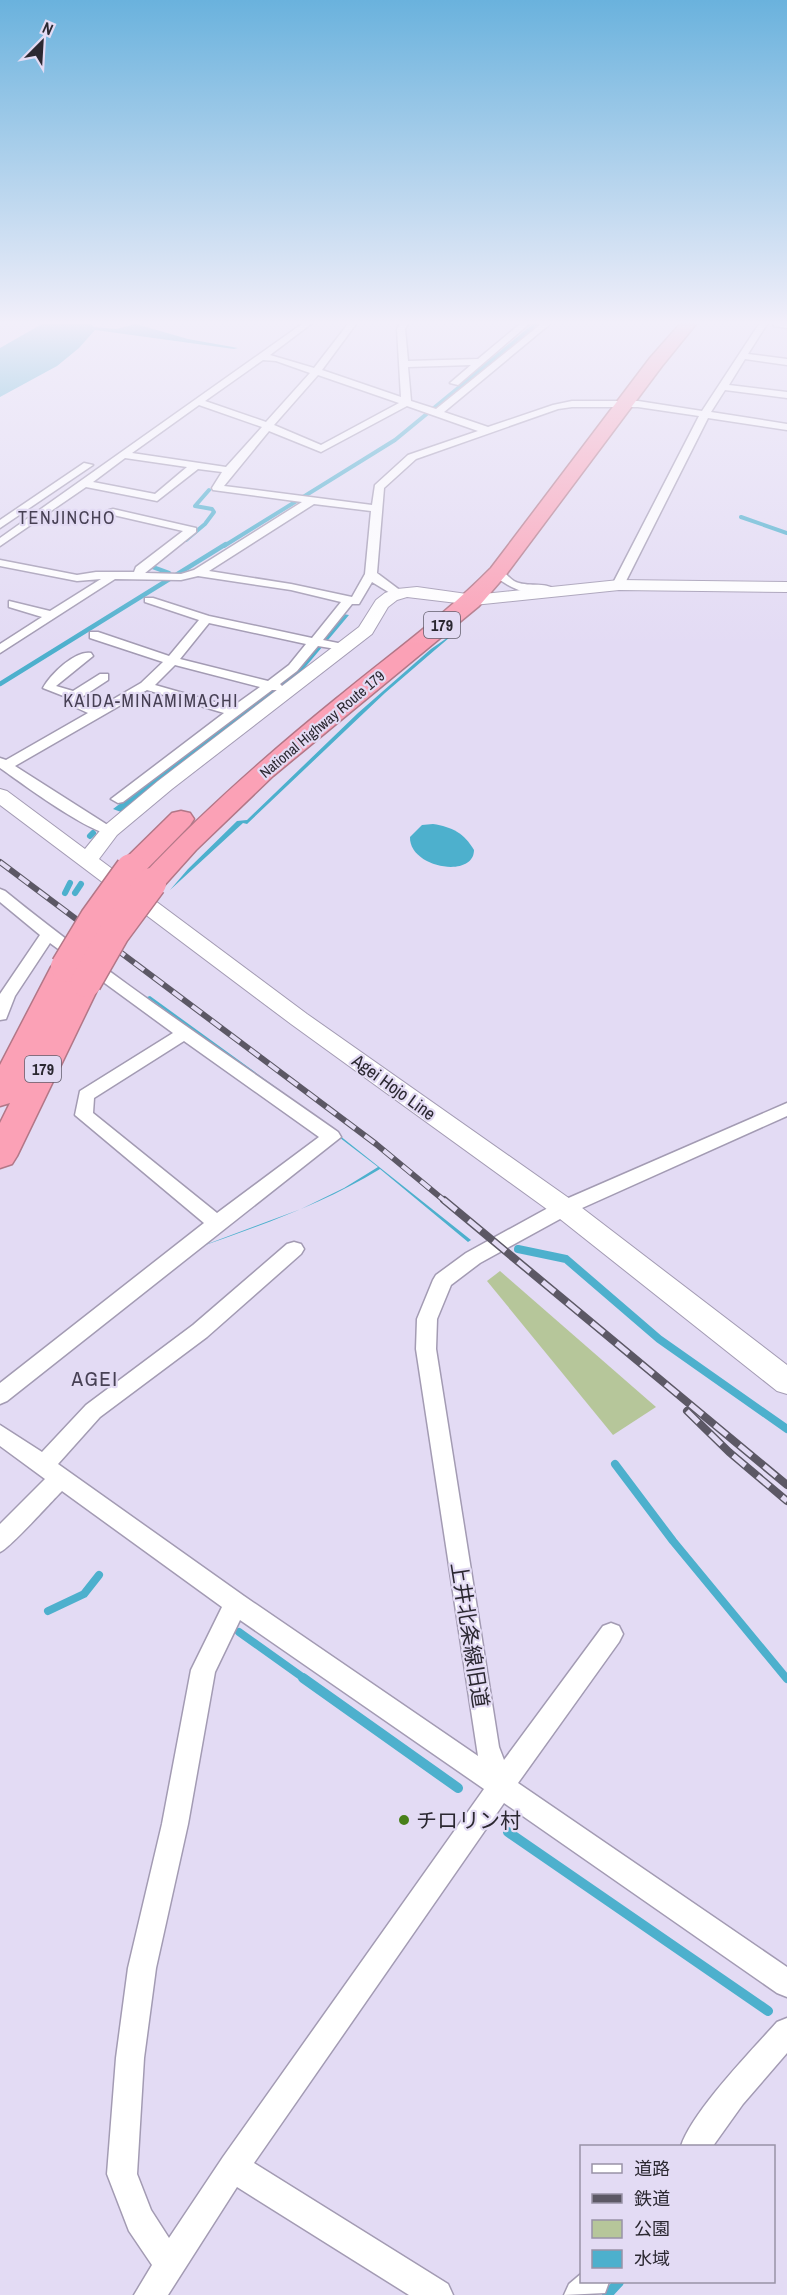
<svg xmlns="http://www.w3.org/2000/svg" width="787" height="2295" font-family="'Archivo Narrow','Noto Sans JP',sans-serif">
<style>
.green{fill:#b6c69a}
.water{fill:#4db0cd}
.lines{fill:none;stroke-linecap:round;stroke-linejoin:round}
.stream-far4{stroke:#4db0cd;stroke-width:4}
.stream-far3{stroke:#4db0cd;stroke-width:4.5}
.stream-far2{stroke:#4db0cd;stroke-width:6}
.stream-far1{stroke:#4db0cd;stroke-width:8}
.stream{stroke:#4db0cd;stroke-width:10}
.street-casing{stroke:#a39bb3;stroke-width:3}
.secondary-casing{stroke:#a39bb3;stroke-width:2}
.highway-casing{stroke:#b27787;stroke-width:3}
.street{fill:#fff;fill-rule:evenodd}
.secondary{fill:#fff;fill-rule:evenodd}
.highway{fill:#fba1b6;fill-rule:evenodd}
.rail-far1-casing{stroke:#5c5865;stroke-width:6}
.rail-casing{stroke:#5c5865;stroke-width:8}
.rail-far1{stroke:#e3dbf4;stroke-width:4;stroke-dasharray:12;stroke-linecap:butt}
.rail{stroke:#e3dbf4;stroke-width:5;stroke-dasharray:16;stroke-linecap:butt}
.highway-bridge-casing{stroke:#b27787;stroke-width:33;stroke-linecap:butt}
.highway-bridge{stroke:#fba1b6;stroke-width:30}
.poi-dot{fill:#488019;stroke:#e3dbf4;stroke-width:2}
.labels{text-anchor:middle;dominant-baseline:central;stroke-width:4.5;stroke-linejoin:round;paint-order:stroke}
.far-street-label{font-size:15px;fill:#2b2831;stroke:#e3dbf4}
.shield{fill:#e3dbf4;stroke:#625e6c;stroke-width:1.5}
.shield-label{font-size:16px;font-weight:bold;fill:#2b2831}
.far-quarter-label{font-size:18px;letter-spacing:1.5px;fill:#474054;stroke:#e3dbf4}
.street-label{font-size:18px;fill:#2b2831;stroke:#e3dbf4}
.quarter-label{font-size:21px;letter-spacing:1.5px;fill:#474054;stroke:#e3dbf4}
.near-street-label{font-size:21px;fill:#2b2831;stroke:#e3dbf4}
.near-poi-label{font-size:21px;fill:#2b2831;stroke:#e3dbf4;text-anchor:start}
</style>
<rect width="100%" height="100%" fill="#e3dbf4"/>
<polygon class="green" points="500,1271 656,1407 613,1435 487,1281"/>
<g class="water">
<polygon points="42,324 91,324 94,327 116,329 136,324 188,339 238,348 234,349 95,330 79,348 57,366 0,397 0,348"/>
<polygon points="343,614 349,615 302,671 121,812 113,809 295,671"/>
<polygon points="457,631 385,693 247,824 243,823 170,890 188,869 237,821 247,820 358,713 431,649"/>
<path d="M433 824C452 827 464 833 474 850 474 879 409 868 410 837L422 825Z"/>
<path d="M150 996 310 1112 471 1240 468 1242 380 1169C321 1205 259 1226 194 1249L301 1209 344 1188 378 1167 301 1108 147 997Z"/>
</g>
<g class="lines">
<g class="stream-far4">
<polyline points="741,517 787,533"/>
<polyline points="186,540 205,524 214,512 212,509 195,506 209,490"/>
<polyline points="224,546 395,440 536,324"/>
</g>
<g class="stream-far3">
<polyline points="155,562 150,566 169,573"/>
<polyline points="0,684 226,544"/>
</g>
<g class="stream-far2">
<polyline points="90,836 93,833"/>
<polyline points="65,893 70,883"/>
<polyline points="75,893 81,884"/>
</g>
<g class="stream-far1">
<polyline points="518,1249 566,1259 659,1339 787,1429"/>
<polyline points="615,1464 673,1541 787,1679"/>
<polyline points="48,1611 84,1594 99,1575"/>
<polyline points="239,1632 305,1679"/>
</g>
<g class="stream">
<polyline points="303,1678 458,1788"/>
<polyline points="508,1832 768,2011"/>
<polyline points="607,2295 619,2282"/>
</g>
<defs>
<g id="street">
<path d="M302 324H311L270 355 314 368 348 324H356L322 370 401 397 397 329 400 324H408L405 329 408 361 478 359 520 324H529L458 385 450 383 471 365 408 367 411 401 436 409 541 324H550L444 412 488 427 553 405 572 401H638L702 411 759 324H767L748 354 787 359V365L745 359 729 385 787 392V398L725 390 711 412 787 424V430L708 418 624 585 618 588 612 585 699 416 638 407H572L558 409 416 459 384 488 377 573 405 594 395 596 372 582 359 604H352L323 640 348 645V651L318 646 297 671 280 684 283 687 282 690H272L123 802 118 803 111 799 224 713 147 690 15 766 117 831 115 834C96 839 19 781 0 768V758L6 760 88 713 66 703V697L43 688C50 675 75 650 91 653L93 656 56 686 73 691 100 674H108V680L79 699 98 708 141 683 163 662 90 638V632H98L169 656 199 620 145 602V598H153L209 616 312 638 341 602 291 590 198 576 181 580 115 579 0 653V644L42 617 9 607V601L50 611 101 579 77 581 0 566V560L77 575 96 572H134L136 567 183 531 109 514V510L113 509 196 528V532L145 573 181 574 194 570 302 502 213 490 212 488 222 472 198 469 157 501 86 487 0 546V538ZM263 360 276 361 310 373 266 422 205 401ZM318 375 399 403 321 445 274 425ZM199 405 262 427 226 467 132 453ZM407 406 478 431 408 455 375 485 372 505 224 486 269 431 321 452ZM125 458 187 467 155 494 93 482ZM314 504 371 511 365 574 352 597 291 584 209 571ZM209 623 306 644 289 665 268 681 180 659ZM175 665 260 687 232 707 155 685Z"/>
<polygon points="773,324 787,324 787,328 774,326"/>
<polygon points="84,463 93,465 0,528 0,520"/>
<path d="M494 570C504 568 506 576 514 581 527 588 545 581 556 590 540 602 503 587 492 572Z"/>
<path d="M0 889 5 891C112 978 226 1053 338 1132L341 1137 7 1401 0 1404V1383L204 1223 75 1115 80 1091 173 1033 50 943 15 996 6 1019 0 1020V994L40 935 0 902ZM184 1041 319 1137 217 1213 93 1113 94 1098Z"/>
<path d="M787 1103V1116L571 1213 480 1263 451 1285 437 1319 436 1349 499 1747 504 1760 603 1626 611 1623 619 1626 623 1634 619 1642 518 1783 787 1967V1997L777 1993 504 1803 254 2163 448 2284 453 2295H409L237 2187 168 2295H134L152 2265 129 2231 107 2174 116 2058 128 1968 162 1824 191 1670 222 1607 62 1491C51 1502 9 1549 0 1552V1524L45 1479 0 1446V1425L42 1452 86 1405 193 1325 287 1244 294 1242 301 1244 304 1249 301 1254 207 1337 100 1417 58 1464 244 1596 478 1756 416 1349 417 1319 433 1280 436 1275 466 1253 557 1203ZM240 1620 484 1789 223 2157 169 2238 151 2210 137 2174 144 2058 156 1968 188 1824 215 1672Z"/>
<path d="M787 2018V2053L743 2104 713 2146H681C692 2112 751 2051 777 2022Z"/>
<polygon points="582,2273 582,2282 609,2282 605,2293 564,2295 569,2284"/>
</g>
<polygon id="secondary" points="619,580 787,582 787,592 619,590 474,605 407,597 397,600 388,607 372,634 172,789 117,835 99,859 307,1014 573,1201 787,1365 787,1394 777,1391 555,1215 291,1024 0,805 0,789 7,791 85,849 103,827 158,781 359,627 376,600 385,593 397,589 417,587 474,595"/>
<g id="highway">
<path d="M680 324H696L662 366 505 576 479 606 273 776 196 850 161 889 151 891 141 889 137 883 141 877C202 812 268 754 337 698 389 655 444 616 491 568L650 358Z"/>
<polygon points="181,811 190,813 194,819 190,825 141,875 131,877 121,875 117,869 121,863 172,813"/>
<polygon points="66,958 76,960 81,967 77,975 86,972 96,975 101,982 17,1156 12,1164 0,1168 0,1123 10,1103 0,1106 0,1065 51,967 56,960"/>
</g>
</defs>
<use href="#street" class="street-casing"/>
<use href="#secondary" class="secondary-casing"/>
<use href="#highway" class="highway-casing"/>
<use href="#street" class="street"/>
<use href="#secondary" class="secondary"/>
<use href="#highway" class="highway"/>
<defs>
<polyline id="rail-far1" points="0,862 376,1144 446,1202"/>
<g id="rail">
<polyline points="444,1200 787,1485"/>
<polyline points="687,1411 729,1452 787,1501"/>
</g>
</defs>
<use href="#rail-far1" class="rail-far1-casing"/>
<use href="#rail" class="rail-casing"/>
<use href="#rail-far1" class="rail-far1"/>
<use href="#rail" class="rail"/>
<defs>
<g id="highway-bridge">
<polyline points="66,967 95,919 131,869"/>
<polyline points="86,982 114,933 151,883"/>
</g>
</defs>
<use href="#highway-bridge" class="highway-bridge-casing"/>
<use href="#highway-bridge" class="highway-bridge"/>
</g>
<linearGradient id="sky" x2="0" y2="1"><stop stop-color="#6ab2dd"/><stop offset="0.5" stop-color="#f2effa"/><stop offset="1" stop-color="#f2effa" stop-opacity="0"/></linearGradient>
<rect width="787" height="645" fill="url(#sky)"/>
<circle class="poi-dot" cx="404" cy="1820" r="6"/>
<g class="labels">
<g class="far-street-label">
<text transform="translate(322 724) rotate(-40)">National Highway Route 179</text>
</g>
<g class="shield">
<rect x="424" y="612" width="36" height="26" rx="4.5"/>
<rect x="25" y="1056" width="36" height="26" rx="4.5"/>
</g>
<g class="shield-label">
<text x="442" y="625">179</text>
<text x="43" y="1069">179</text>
</g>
<g class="far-quarter-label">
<text x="67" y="517">TENJINCHO</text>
<text x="151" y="700">KAIDA-MINAMIMACHI</text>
</g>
<g class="street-label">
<text transform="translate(394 1087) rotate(36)">Agei Hojo Line</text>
</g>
<g class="quarter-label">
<text x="95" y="1378">AGEI</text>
</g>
<g class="near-street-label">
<text transform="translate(470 1635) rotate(81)">上井北条線旧道</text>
</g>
<g class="near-poi-label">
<text x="416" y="1820">チロリン村</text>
</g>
</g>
<rect x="580" y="2145" width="195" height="138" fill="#e3dbf4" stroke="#9993a6" stroke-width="1.5"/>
<rect x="592" y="2164" width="30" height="9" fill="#ffffff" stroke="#9993a6" stroke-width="1.5"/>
<text x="634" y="2175" font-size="18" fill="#2b2831">道路</text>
<rect x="592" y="2194" width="30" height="9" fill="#5c5865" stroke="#9993a6" stroke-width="1.5"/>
<text x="634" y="2205" font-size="18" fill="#2b2831">鉄道</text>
<rect x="592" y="2220" width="30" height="18" fill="#b6c69a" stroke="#9993a6" stroke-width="1.5"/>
<text x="634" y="2235" font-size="18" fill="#2b2831">公園</text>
<rect x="592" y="2250" width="30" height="18" fill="#4db0cd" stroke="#9993a6" stroke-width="1.5"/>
<text x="634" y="2265" font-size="18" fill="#2b2831">水域</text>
<g transform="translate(42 42) rotate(24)" stroke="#e3dbf4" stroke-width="4.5" paint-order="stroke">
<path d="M0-4.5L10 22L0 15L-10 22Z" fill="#2b2831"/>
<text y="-9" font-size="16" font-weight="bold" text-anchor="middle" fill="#2b2831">N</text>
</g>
</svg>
